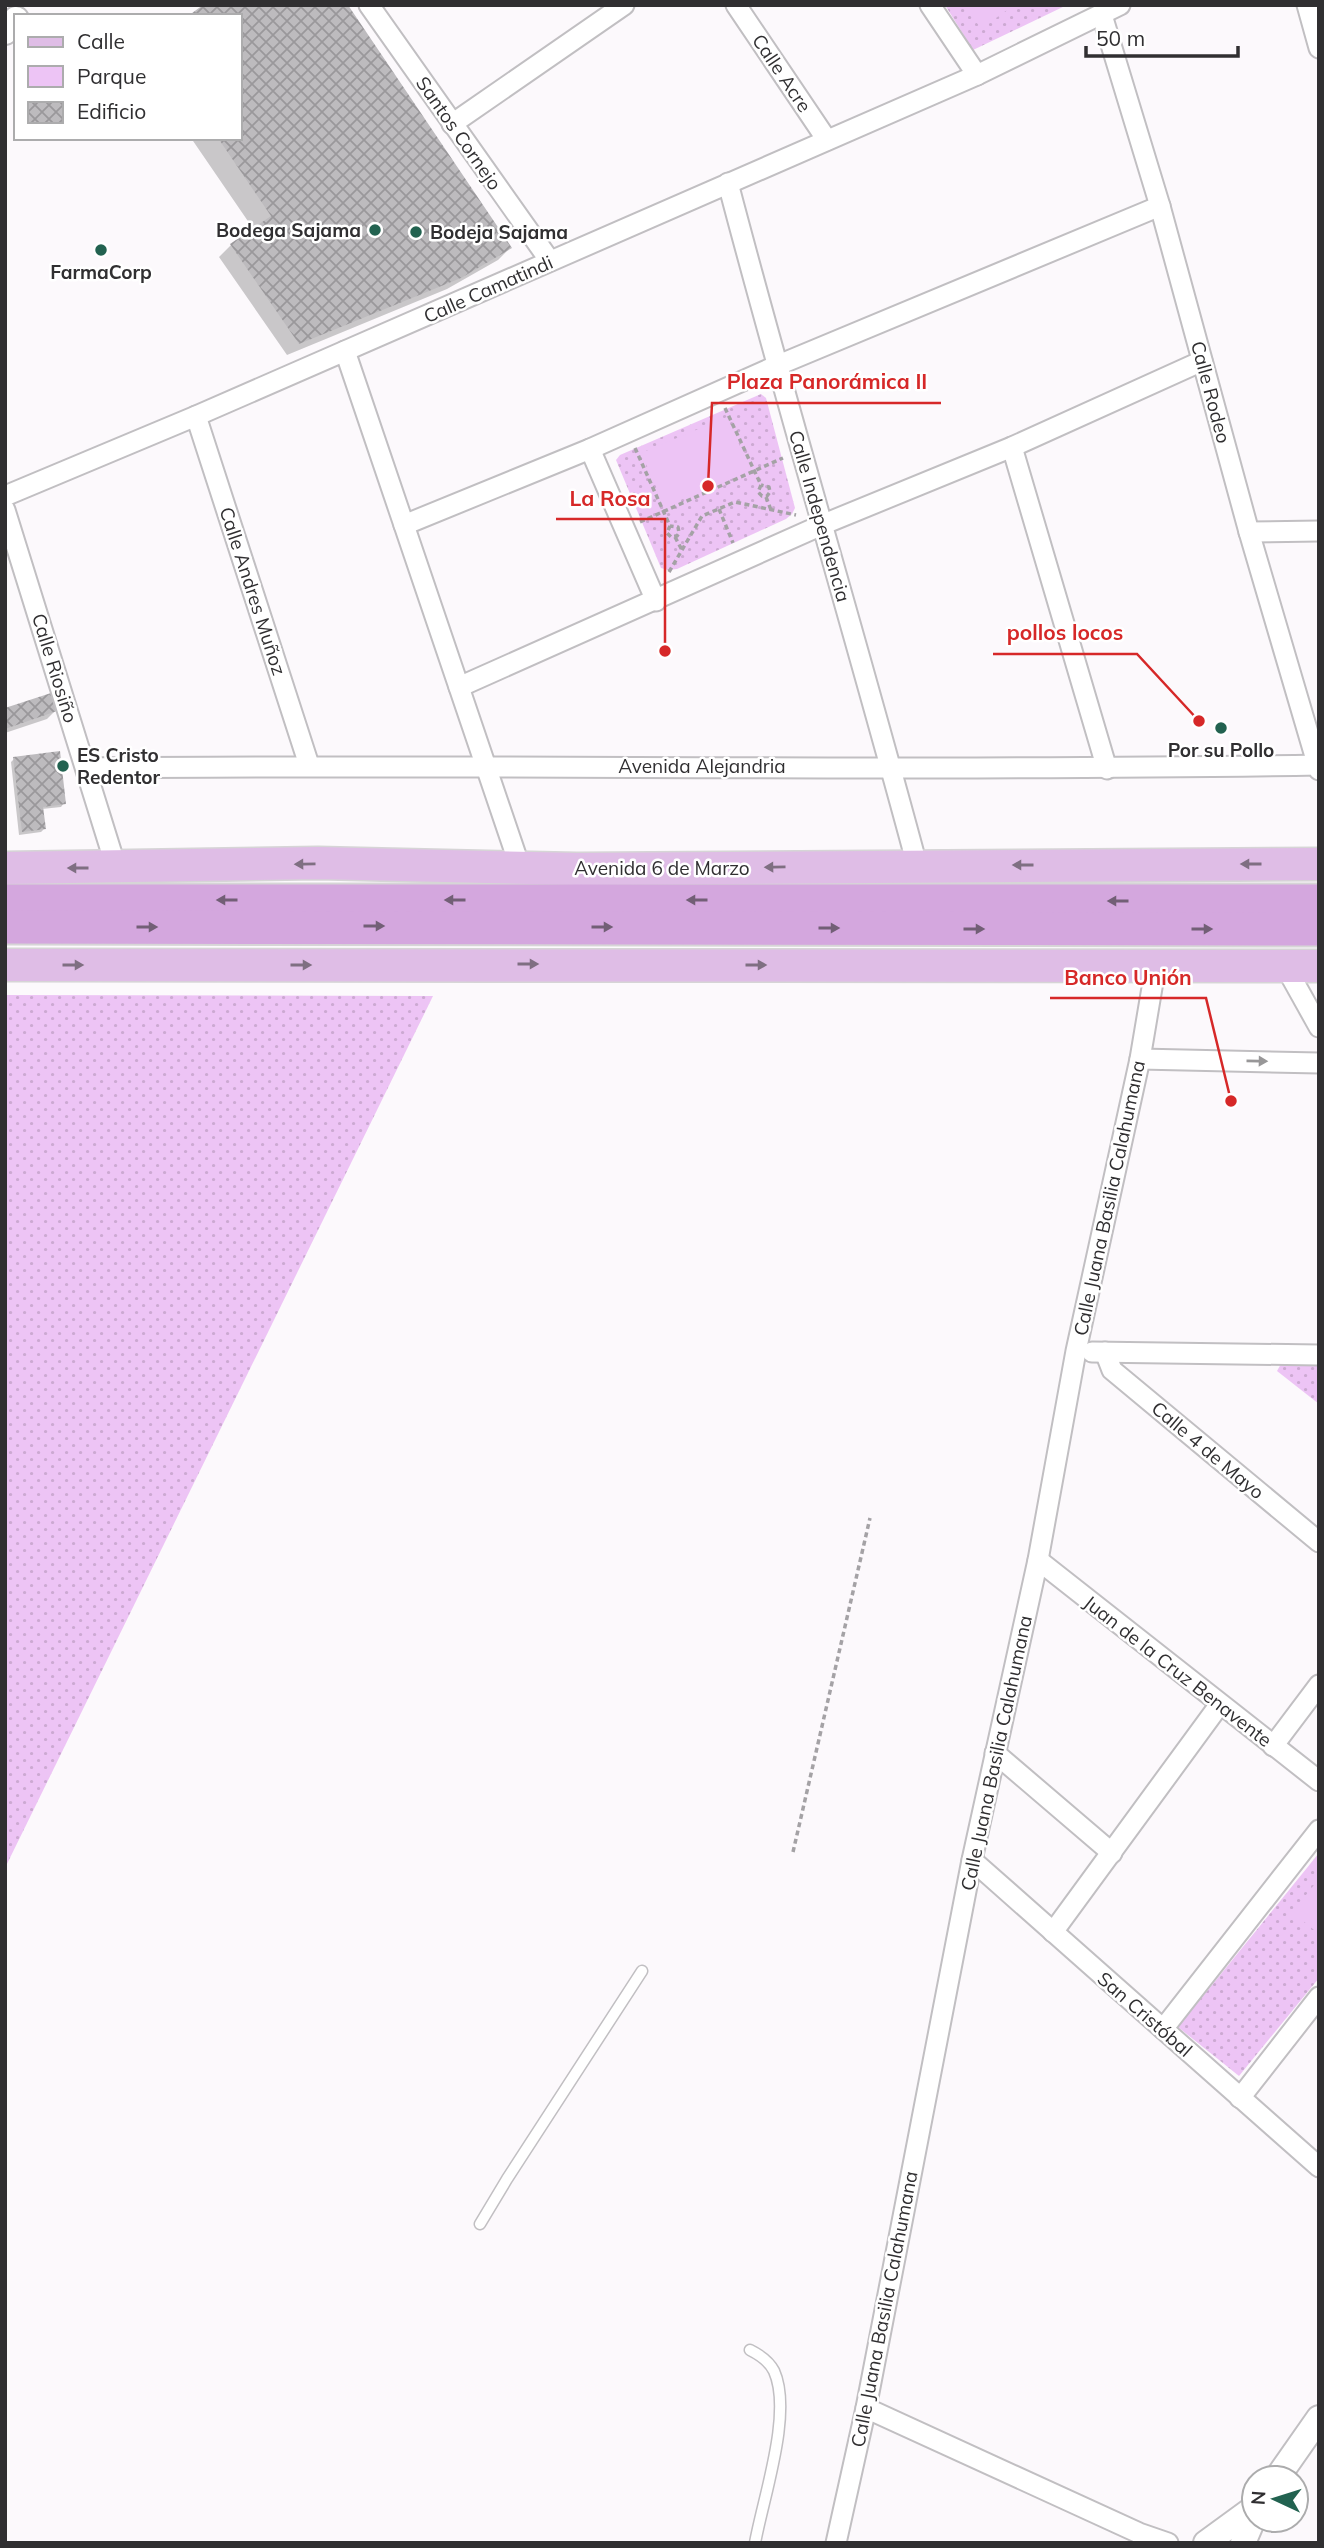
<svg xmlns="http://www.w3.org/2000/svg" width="1324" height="2548" font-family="Mulish,sans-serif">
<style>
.green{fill:url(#green-dots)}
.pitch{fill:#edc4f5}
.shadow{fill:#0003}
.building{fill:url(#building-cross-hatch)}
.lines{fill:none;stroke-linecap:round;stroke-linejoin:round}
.service-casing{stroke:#c1bfc2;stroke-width:13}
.minor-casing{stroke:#c1bfc2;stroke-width:23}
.tertiary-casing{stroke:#c1bfc2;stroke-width:28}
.primary-casing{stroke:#d6d5d6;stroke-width:35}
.trunk-casing{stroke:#d6d5d6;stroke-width:37}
.path{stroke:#a4a2a5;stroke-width:3.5;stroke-dasharray:5 3.5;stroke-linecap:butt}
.service{stroke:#fff;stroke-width:10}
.minor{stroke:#fff;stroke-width:19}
.tertiary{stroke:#fff;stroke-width:24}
.primary{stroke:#dfbde6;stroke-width:32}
.trunk{stroke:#d4a7de;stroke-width:33}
.oneway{fill:#7f6f82}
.oneway2{fill:#725f76}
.oneway3{fill:#989798}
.poi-dot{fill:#226250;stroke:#fff;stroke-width:2.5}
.labels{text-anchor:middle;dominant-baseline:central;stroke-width:5;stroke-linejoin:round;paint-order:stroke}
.street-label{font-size:19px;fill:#302f31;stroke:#fff}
.poi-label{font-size:19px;font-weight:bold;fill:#302f31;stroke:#fff;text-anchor:start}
.leader{fill:none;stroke:#d62828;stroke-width:2.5}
.callout-dot{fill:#d62828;stroke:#fff;stroke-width:2.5}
.callout-label{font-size:21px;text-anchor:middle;font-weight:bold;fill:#d62828;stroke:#fff;stroke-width:5;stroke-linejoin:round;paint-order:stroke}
</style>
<defs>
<pattern id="green-dots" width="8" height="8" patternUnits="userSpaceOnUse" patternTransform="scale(1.75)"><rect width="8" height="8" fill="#edc4f5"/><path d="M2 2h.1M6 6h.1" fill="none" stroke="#cca9d2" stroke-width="1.8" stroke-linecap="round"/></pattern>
<pattern id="building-cross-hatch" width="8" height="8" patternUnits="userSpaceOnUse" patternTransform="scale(1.75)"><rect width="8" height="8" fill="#bdbbbe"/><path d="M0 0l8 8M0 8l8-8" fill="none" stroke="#9a989b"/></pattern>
</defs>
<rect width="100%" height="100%" fill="#fcf9fc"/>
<g class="green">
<polygon points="945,5 1067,5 973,50"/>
<polygon points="761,394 766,398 795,508 792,514 786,519 677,569 668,570 661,568 616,460 620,455"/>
<polygon points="5,995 433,996 5,1868"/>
<polygon points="1286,1355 1319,1356 1319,1404 1277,1371"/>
<polygon points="1319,1853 1319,1978 1239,2076 1178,2027"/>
</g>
<g class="pitch">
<polygon points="965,5 1014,5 981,29"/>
<polygon points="727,417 751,471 665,506 641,453"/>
<polygon points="1319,1879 1319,1934 1292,1912"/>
</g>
<g class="shadow">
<polygon points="346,5 510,248 498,260 447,289 287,355 219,257 231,245 254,230 191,138 240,138 240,16"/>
<polygon points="5,710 55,711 47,719 5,733"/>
<polygon points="14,759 64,803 61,807 42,809 44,829 41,832 19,835 11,762"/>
</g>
<g class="building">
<polygon points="203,5 348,5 512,248 461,278 299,344 230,244 271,216 218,138 240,138 240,16 188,16"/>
<polygon points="51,693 57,711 5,729 5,708"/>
<polygon points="60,751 66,804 43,807 46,829 22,832 13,757"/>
</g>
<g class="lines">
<defs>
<g id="service">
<polyline points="480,2224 507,2179 642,1971"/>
<path d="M750 2350C760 2355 769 2361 774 2371 793 2413 763 2498 755 2543"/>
</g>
<g id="minor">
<polyline points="369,5 550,261"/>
<polyline points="736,5 827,140"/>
<polyline points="930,5 977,75"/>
<polyline points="1307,5 1319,48"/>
<polyline points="1102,15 1160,206 1249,532 1319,770"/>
<polyline points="452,124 624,5"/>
<path d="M728 183C788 412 856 637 917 865"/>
<polyline points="345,351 520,867"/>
<polyline points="196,416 309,765"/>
<polyline points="1012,447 1107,769"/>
<polyline points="590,449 656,601"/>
<polyline points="5,496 196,416 977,75 1120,5"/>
<polyline points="5,510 116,867"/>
<polyline points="404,525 590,449 776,366 1160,206"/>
<polyline points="1249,532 1319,531"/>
<polyline points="459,687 824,524 1012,447 1202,361"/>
<path d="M86 768C497 764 908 772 1319 765"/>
<polyline points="1285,966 1319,1027"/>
<polyline points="1140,1059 1319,1063"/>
<polyline points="1092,1352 1319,1355"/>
<polyline points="1105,1352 1112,1370 1319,1542"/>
<polyline points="1038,1560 1319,1781"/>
<polyline points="1273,1746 1319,1685"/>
<polyline points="995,1753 1112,1853"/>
<polyline points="972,1860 1319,2167"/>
<polyline points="1053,1932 1220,1704"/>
<polyline points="1163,2029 1319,1830"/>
<polyline points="1240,2098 1319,1997"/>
<polyline points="866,2408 1139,2533 1168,2543"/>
<polyline points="836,2543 866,2408 972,1860 1038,1560 1076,1351 1140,1059 1156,964"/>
</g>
<g id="tertiary">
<polyline points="5,32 16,19"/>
<polyline points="1277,2478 1319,2418"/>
<polyline points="1206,2543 1254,2508"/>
<polyline points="1243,2543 1254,2517"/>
</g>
<g id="primary">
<polyline points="5,868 318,863 577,869 1319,864"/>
<polyline points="5,965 1319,966"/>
</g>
<g id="trunk">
<polyline points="5,901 1319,901"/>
<polyline points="5,927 1319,929"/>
</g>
</defs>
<use href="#service" class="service-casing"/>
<use href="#minor" class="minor-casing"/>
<use href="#tertiary" class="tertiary-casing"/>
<use href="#primary" class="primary-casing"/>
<use href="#trunk" class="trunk-casing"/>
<g class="path">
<polyline points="725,408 761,485 758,492 762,496 767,496 770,492 769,487 761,485"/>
<polyline points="635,448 670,526 667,533 671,537 677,536 679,533 678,527 670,526"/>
<polyline points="766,497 771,510"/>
<polyline points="719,509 733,543"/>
<polyline points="640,522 783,458"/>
<polyline points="675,537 682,550"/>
<polyline points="669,572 702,516 735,502 796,515"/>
<polyline points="793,1852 870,1518"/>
</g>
<use href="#service" class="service"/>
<use href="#minor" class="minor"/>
<use href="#tertiary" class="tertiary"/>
<use href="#primary" class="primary"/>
<use href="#trunk" class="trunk"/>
</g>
<defs><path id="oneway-solid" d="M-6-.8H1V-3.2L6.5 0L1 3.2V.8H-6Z" transform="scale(1.75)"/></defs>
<g class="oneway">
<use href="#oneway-solid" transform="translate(305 864) rotate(179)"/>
<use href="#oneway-solid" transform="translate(1251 864) rotate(180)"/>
<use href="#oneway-solid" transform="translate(1023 865) rotate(180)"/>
<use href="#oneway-solid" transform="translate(775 867) rotate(179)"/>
<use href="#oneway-solid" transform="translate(78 868) rotate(-180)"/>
<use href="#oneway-solid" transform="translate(528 964)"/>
<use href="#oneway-solid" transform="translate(73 965)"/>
<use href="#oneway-solid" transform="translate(301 965)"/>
<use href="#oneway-solid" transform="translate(756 965)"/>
</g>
<g class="oneway2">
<use href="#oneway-solid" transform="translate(227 900) rotate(180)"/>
<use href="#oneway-solid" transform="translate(455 900) rotate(180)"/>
<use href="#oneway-solid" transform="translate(697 900) rotate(-180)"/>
<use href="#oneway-solid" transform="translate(1118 901) rotate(180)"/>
<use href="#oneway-solid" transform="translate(374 926)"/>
<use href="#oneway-solid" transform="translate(147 927)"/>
<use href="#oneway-solid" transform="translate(602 927)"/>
<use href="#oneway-solid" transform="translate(829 928)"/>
<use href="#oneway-solid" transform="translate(974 929)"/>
<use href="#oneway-solid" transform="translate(1202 929)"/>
</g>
<use class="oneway3" href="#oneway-solid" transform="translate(1257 1061) rotate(1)"/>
<g class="poi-dot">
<circle cx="375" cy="230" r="7"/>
<circle cx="416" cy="232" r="7"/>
<circle cx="101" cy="250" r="7"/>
<circle cx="1221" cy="728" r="7"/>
<circle cx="63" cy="766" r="7"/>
</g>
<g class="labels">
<g class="street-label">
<text transform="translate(782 73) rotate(56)">Calle Acre</text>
<text transform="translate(459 133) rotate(55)">Santos Cornejo</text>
<text transform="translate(488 289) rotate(-24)">Calle Camatindi</text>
<text transform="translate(1211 392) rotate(75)">Calle Rodeo</text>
<text transform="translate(820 516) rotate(74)">Calle Independencia</text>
<text transform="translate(253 591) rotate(72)">Calle Andres Muñoz</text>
<text transform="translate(55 668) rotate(73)">Calle Riosiño</text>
<text x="702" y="766">Avenida Alejandria</text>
<text x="662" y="868">Avenida 6 de Marzo</text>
<text transform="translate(1109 1198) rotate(-78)">Calle Juana Basilia Calahumana</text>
<text transform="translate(1208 1450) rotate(40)">Calle 4 de Mayo</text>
<text transform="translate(1178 1671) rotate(38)">Juan de la Cruz Benavente</text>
<text transform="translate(996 1753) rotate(-78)">Calle Juana Basilia Calahumana</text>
<text transform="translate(1145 2014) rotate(41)">San Cristóbal</text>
<text transform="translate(884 2309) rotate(-79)">Calle Juana Basilia Calahumana</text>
</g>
<g class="poi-label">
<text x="361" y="230" text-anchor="end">Bodega Sajama</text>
<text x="430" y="232">Bodeja Sajama</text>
<text x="101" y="272" text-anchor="middle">FarmaCorp</text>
<text x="1221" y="750" text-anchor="middle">Por su Pollo</text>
<text x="77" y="755">ES Cristo<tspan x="77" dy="22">Redentor</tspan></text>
</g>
</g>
<path class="leader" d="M708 486L712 403H941M665 651L665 519H556M1199 721L1137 654H993M1231 1101L1206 998H1050"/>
<g class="callout-dot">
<circle cx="708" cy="486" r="7"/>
<circle cx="665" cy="651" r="7"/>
<circle cx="1199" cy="721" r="7"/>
<circle cx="1231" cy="1101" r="7"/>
</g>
<g class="callout-label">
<text x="827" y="389">Plaza Panorámica II</text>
<text x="610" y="506">La Rosa</text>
<text x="1065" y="640">pollos locos</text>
<text x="1128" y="985">Banco Unión</text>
</g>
<rect width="1324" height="2548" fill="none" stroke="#302f31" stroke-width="14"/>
<rect x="14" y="14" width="228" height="126" fill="#ffffff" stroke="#acacad" stroke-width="2"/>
<rect x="28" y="37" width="35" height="10" fill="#dfbde6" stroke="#acacad" stroke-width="2"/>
<text x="77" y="49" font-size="21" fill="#302f31">Calle</text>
<rect x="28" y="66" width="35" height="21" fill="#edc4f5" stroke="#acacad" stroke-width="2"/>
<text x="77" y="84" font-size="21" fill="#302f31">Parque</text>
<rect x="28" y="102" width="35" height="21" fill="url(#building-cross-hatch)" stroke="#acacad" stroke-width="2"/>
<text x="77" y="119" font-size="21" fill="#302f31">Edificio</text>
<g transform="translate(1275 2499) rotate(274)"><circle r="33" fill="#ffffff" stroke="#acacad" stroke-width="2"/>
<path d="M0-5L12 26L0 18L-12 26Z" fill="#226250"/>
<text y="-10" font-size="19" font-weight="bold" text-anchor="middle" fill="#302f31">N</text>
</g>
<path d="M1086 46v10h152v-10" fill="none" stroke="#302f31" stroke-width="3.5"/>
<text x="1096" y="46" font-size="21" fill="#302f31" stroke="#ffffff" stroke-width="5" paint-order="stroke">50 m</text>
</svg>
